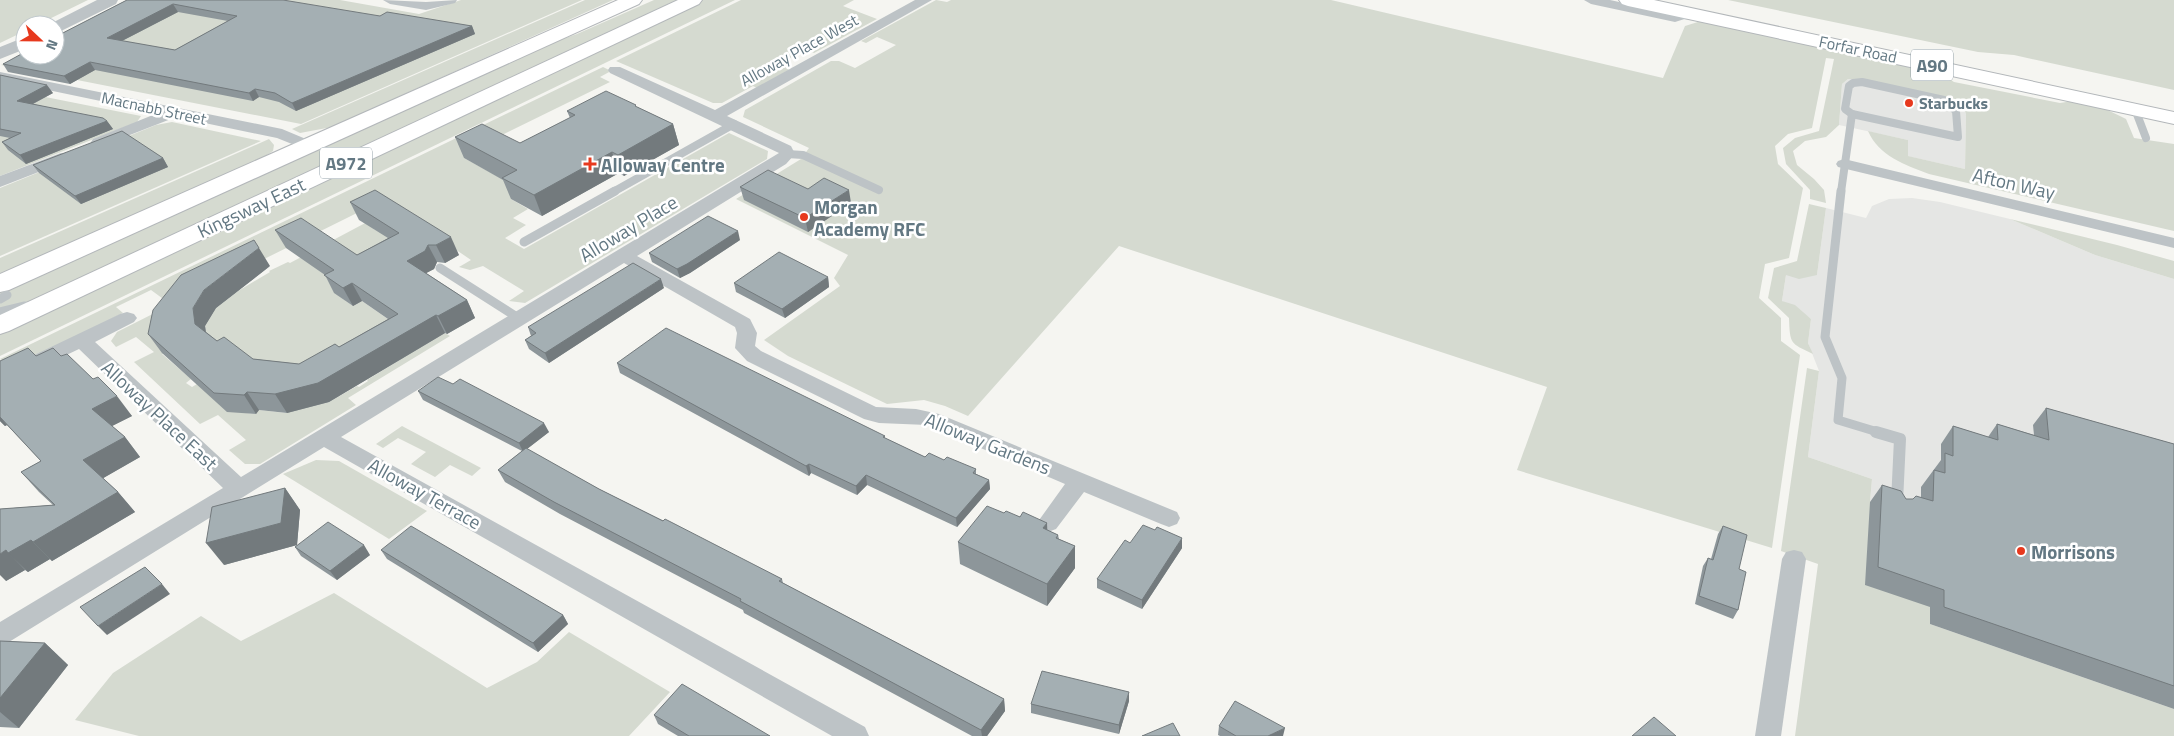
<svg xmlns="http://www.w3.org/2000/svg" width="2174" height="736" font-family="'Titillium Web',sans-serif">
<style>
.built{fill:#e5e6e4}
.green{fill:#d5dad0}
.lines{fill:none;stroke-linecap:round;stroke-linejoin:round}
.trunk-casing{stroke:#b3b7ba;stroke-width:2}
.service-far2{stroke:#bdc3c6;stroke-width:8}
.service-far1{stroke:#bdc3c6;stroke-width:9}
.service{stroke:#bdc3c6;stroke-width:12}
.minor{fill:#bdc3c6;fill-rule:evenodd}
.tertiary{fill:#bdc3c6;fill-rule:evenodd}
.trunk{fill:#fff;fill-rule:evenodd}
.wall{fill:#8d969a;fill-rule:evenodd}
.shaded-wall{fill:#737a7d}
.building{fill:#a4afb3;stroke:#737a7d;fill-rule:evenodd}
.poi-dot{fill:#e7391e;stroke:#fff;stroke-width:2}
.labels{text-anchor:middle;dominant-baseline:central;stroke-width:5;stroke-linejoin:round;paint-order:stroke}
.far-street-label{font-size:16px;fill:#637883;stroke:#fff}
.far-poi-label{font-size:16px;font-weight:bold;fill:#637883;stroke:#fff;text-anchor:start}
.shield{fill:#fff;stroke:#92a0a8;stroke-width:1}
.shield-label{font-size:18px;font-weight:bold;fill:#637883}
.poi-label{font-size:19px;font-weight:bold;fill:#637883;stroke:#fff;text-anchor:start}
.street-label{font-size:19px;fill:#637883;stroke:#fff}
</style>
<rect width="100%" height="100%" fill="#f5f5f1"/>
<g class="built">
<polygon points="1848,79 1864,79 1949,99 1963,106 1966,114 1965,169 1907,156 1908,140 1839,125 1842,84"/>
<polygon points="1912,198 1940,202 2010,219 2095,255 2174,279 2174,709 1930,624 1870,502 1872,479 1808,457 1819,371 1808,343 1811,319 1782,301 1786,275 1817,275 1826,208 1866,218 1872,206 1889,199"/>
</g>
<g class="green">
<polygon points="0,0 88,0 37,25 25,25 25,31 0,43"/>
<polygon points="130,0 340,0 419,14 461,0 582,0 301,124 1,65 25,53 25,55 55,55"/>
<polygon points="585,0 613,0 332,127 300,133 292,129"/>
<polygon points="654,0 677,0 0,316 0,291 522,53 577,34"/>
<polygon points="702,0 735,0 0,356 0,334"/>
<polygon points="741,0 854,0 843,6 877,19 814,53 806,49 781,63 792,68 757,88 753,86 722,103 713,103 616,61"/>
<path d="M936 0 947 2 951 0H1331L1663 78 1685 26 1701 21 1939 72 1954 82 2060 103C2082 97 2107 109 2126 119L2134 138 2174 144V231L1929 174C1905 165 1879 156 1868 131L1908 140V156L1965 169 1966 114 1963 106 1949 99 1864 79H1848L1842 84 1839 125 1826 137 1805 141 1793 151 1797 165 1814 179 1824 190 1826 203 1810 199V190L1786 164 1783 148 1795 138 1819 131 1834 59 1826 58 1812 128 1788 134 1775 146 1778 164 1803 188 1789 258 1765 264 1759 298 1781 318V341L1800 355 1772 548 1517 470 1547 387 1119 246 968 416 945 406 924 400 887 404 788 356 764 340 840 286 834 278 848 255 736 199 801 159 809 148 743 117 745 110 831 61H839L855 68 896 45 877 37 866 43 861 41Z"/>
<polygon points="1728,0 2174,0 2174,90 2014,55 1978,52"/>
<path d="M603 67 611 71 600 77 610 82 500 136 464 158 515 186 511 199 528 209 513 218 526 225 505 238 524 249 729 133 768 151 767 159 525 303 509 301 524 291 483 266 470 270 459 267 471 260 452 247 444 251 440 248 416 260 404 253 366 273 358 268 334 280 342 286 348 283 350 284 335 293 353 306 362 301 408 333 405 336 421 347 445 333 450 336 348 398 356 405 260 464H245L229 450 246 440 218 415 200 424 134 362 154 352 136 337 116 347 111 341 117 332 214 283 193 299H190L171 326 166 327 167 351 162 354 191 379 186 383 192 387 197 384 223 407 248 410 246 413 256 414 259 410 286 413 329 402 357 386 359 387 368 381 367 380 401 359 383 346 349 365 345 362 333 369 336 372C319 382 305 386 285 384L288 380 275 378 271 383 257 381 236 364 242 360 236 355 229 359 207 342 205 326 216 308 238 291 270 272 269 271 288 262 290 263 369 221 378 227 374 229 379 232 382 231 409 246 428 236 397 218 398 216 384 207 363 218 357 213 248 267 244 264 166 301 151 290 116 307 123 313 34 357 37 360 19 369 0 359Z"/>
<polygon points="0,88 141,116 137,122 0,176"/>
<polygon points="172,122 261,141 0,256 0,188 156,125"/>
<polygon points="269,139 274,145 273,151 261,159 0,276 0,258"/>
<path d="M1809 204 1826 208 1817 275 1799 279 1786 275 1782 301 1795 305 1811 319 1808 343 1813 354C1790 343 1790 344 1789 318L1768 298 1774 268 1797 261Z"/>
<polygon points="2010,219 2117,245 2174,261 2174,279 2095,255"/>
<polygon points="1807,368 1819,371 1808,457 1872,479 1870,502 1930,607 1930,624 2174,709 2174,736 1795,736 1818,564 1781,551"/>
<polygon points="402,426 481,468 472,476 450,465 435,477 411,464 426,452 398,438 383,448 376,444"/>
<polygon points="316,460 339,461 427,511 389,539 283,474"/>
<polygon points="334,593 487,688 537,662 569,632 670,692 629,736 139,736 75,720 113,673 201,616 241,641"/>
</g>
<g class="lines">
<defs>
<g id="trunk">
<polygon points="618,0 642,0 639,4 9,290 0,292 0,274"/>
<polygon points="678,0 702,0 699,4 9,331 0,334 0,315"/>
<polygon points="1619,0 1654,0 2174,112 2174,124 1628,6 1622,4"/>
</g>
</defs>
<use href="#trunk" class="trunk-casing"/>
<g class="service-far2">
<polygon points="1862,82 1944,100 1956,111 1958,137 1852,114 1845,109 1849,86 1853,83"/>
<polyline points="2135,109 2146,138"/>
<polyline points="787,154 803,155 879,190"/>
<polyline points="613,192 734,124"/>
<polyline points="1841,192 1852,114"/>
</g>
<g class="service-far1">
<polyline points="1841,191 1825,337 1842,378 1838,420 1881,433"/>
<polyline points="524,242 615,191"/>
<polyline points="440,268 520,319"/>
<polyline points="0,299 7,295"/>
<polyline points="0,312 25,306"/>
</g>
<polyline class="service" points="1876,432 1900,439 1897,502"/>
<g class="minor">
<polygon points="383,0 426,2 457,0 455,3 426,10 390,4"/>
<polygon points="915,0 932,0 727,116 791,146 795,154 786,164 637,256 750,319 757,333 755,346 761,351 876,407 916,409 939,414 1177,512 1180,518 1177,524 1169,527 1161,524 1084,492 1056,529 1048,532 1040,529 1037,523 1065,484 927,425 879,423 864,419 747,361 735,348 737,333 735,327 624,263 341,437 865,727 869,736 832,736 324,447 9,642 0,646 0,622 223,488 79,349 35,370 28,368 25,363 28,358 120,314 127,312 134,314 137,318 134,322 95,342 241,477 779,153 610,73 608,70 610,67 620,67 715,110"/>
<polygon points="1584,0 1610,0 1674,14 1689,9 1696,13 1694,16 1675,22 1591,4"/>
<polygon points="0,72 282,129 313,142 315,145 313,148 307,150 277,138 176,117 99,147 93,145 91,142 93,139 158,113 0,80"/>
<polygon points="61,153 67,155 69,158 67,161 0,187 0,176"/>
<polygon points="1844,159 2174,238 2174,248 1838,167 1836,164 1838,161"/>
<polygon points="1794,550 1802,552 1806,559 1781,736 1755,736 1782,559 1786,552"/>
</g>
<g class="tertiary">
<polygon points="97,0 118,0 116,4 61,31 55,32 55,25 48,25"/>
<polygon points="25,37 25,49 0,59 0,47"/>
</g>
<use href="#trunk" class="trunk"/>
</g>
<g class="wall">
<path d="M127 0 380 16 472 26 475 34 296 111 279 102 259 97 253 101 95 70 70 84 8 72 3 64ZM178 12 228 21 175 50 122 41Z"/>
<polygon points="0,75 53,93 33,104 107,121 113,129 26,164 8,150 2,142 10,138 0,136"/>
<polygon points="637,107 673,124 679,145 624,176 619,173 542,216 511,199 503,180 464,158 455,137 520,143 570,118 567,111"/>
<polygon points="163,158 168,167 81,204 39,173 33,165"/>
<polygon points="740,187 808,189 851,203 808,232 744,200"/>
<polygon points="350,202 459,255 445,263 437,262 434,269 426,273 467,300 475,318 447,334 445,333 329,402 287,413 259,410 256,414 227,412 162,353 148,334 270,266 216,308 205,326 206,332 217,341 253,359 299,364 339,347 388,319 362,301 353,306 334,293 325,275 286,248 275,230 357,255 388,238 359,220"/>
<polygon points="740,240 690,273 680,278 652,262 649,253"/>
<polygon points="828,277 829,287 785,318 736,292 734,283"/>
<polygon points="664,288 549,363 529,349 525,340 531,336 528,327"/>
<polygon points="36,356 61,356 93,379 132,416 112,426 125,437 140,457 103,478 118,492 135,512 52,561 50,559 28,572 25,570 6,581 0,509 53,505 39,492 21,472 41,461 7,425 5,426 0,421 0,361"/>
<polygon points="617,363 885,436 885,438 925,457 944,460 976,469 976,474 989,480 990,489 957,527 867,485 857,495 811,473 809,476 620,373"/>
<polygon points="453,384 549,432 527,449 599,489 782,579 783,583 1004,699 1005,711 987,736 972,736 744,613 743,610 560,514 505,482 498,470 522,451 423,400 418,391"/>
<polygon points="2046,408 2174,444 2174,709 1930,624 1930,607 1865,585 1870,502 1882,485 1906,499 1913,499 1921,497 1921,487 1941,460 1941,444 1953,426 1988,437 1997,424 2034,435 2033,425"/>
<polygon points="285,488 300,510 297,545 370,555 337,580 301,556 295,547 297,545 224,565"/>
<polygon points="1004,513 1047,523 1047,530 1058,535 1059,539 1075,546 1075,568 1047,606 960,564 958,542"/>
<polygon points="1723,526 1739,569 1738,610 1733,619 1695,604 1703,566 1708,558 1711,559 1718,534"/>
<polygon points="1155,530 1182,548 1142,609 1097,588 1097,579 1130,543"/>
<polygon points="381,550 563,615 568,624 538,652 387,559"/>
<polygon points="0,641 45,643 68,665 19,728 0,727"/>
<polygon points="1129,701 1119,734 1031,713 1031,704"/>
<polygon points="654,715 770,736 678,736 658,724"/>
<polygon points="1219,726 1283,736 1220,736 1218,735"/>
</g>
<g class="shaded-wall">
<polygon points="173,4 178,12 112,46 107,38"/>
<polygon points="472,26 475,34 296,111 292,103"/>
<polygon points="90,62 95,70 70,84 64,76"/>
<polygon points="47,85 53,93 23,109 17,101"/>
<polygon points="255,89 259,97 253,101 249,93"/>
<polygon points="107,121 113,129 26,164 20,155"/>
<polygon points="673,124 679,145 624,176 618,155"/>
<polygon points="612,152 619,173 542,216 534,195"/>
<polygon points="163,158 168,167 81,204 75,196"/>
<polygon points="849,190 851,203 808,232 805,218"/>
<polygon points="738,231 740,240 690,273 680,278 677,269"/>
<polygon points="451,237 459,255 445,263 436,245"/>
<polygon points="428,245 437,262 434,269 415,279 407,261"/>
<polygon points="259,248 270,266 216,308 205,326 207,342 195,324 193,308 204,290"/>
<polygon points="828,277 829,287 785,318 782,309"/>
<polygon points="661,279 664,288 549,363 545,353"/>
<polygon points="352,283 362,301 353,306 343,288"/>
<polygon points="467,300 475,318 447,334 438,316"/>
<polygon points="436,315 445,333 329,402 287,413 275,394"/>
<polygon points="247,392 259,410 256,414 244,395"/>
<polygon points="117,396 132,416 108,428 92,409"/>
<polygon points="0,417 7,425 5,426 0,421"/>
<polygon points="544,423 549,432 523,452 519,443"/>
<polygon points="125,437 140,457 100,480 83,460"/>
<polygon points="809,464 811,473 809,476 806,466"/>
<polygon points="866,475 867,485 857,495 856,486"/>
<polygon points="989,480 990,489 957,527 956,518"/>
<polygon points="285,488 300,510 297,545 224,565 206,543"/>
<polygon points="118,492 135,512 52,561 33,542"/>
<polygon points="1047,523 1048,546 1043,528"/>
<polygon points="1182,538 1182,548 1142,609 1142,600"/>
<polygon points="31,540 50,559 28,572 8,553"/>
<polygon points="364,545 370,555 337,580 330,571"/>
<polygon points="1075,546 1075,568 1047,606 1047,584"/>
<polygon points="6,550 25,570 6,581 0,575 0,554"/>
<polygon points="162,584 170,594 107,635 98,626"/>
<polygon points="563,615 568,624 538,652 533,643"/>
<polygon points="45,643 68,665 19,728 0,712 0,698"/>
<polygon points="1129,692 1129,701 1119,734 1119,725"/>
<polygon points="1004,699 1005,711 987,736 982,736 981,730"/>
<polygon points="1285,728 1283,736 1268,736"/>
</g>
<g class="building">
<path d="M127 0H283L380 16 387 12 472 26 292 103 275 93 255 89 249 93 90 62 64 76 3 64 25 52V55H55V37ZM173 4 237 16 175 50 107 38Z"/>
<polygon points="0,75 47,85 17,101 103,118 107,121 20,155 2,142 21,133 0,129"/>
<polygon points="606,91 636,105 635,106 673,124 618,155 612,152 534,195 502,178 517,170 455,137 482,124 520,143 575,115 567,111"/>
<polygon points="122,131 163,158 75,196 33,165"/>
<polygon points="768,170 808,189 824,178 849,190 805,218 740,187"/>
<polygon points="375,190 451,237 436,245 428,245 425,251 407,261 467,300 438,316 436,315 318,383 275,394 247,392 244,395 214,393 148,334 153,310 181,275 254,240 259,248 204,290 193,308 195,324 217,341 224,337 253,359 299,364 335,344 339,347 398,314 352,283 343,288 324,275 334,270 275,230 301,218 357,255 399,233 350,202"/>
<polygon points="708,216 738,231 687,264 677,269 649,253"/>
<polygon points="779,252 828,277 782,309 734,283"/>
<polygon points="633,263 661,279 545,353 525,340 536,333 528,327"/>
<polygon points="666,328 885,436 883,437 925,457 929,453 944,460 947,457 976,469 973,473 989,480 956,518 866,475 856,486 809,464 806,466 617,363"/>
<polygon points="28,348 36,356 53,348 61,356 67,354 93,379 98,377 117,396 92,409 125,437 83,460 118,492 33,542 31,540 8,553 6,550 0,554 0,509 55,505 21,472 41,461 0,417 0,361"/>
<polygon points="438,377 453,384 460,379 544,423 519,443 418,391"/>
<polygon points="2046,408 2174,444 2174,686 1944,607 1944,590 1878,567 1882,485 1901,491 1906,499 1913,499 1916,496 1933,501 1934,470 1945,473 1945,453 1953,456 1953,426 1998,440 1997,424 2049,440"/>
<polygon points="526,448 599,489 663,521 665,519 782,579 779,581 1004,699 981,730 740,601 741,599 554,502 498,470"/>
<polygon points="285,488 281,523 206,543 212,507"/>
<polygon points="987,506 1004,513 1006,511 1020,517 1023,512 1047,523 1043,528 1058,535 1056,538 1075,546 1047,584 958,542"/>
<polygon points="328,522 364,545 330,571 295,547"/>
<polygon points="1143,525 1155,530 1157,527 1182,538 1142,600 1097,579 1125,540 1130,543"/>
<polygon points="411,526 563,615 533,643 381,550"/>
<polygon points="1723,526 1747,535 1739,569 1746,572 1738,610 1699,596 1708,558 1713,560"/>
<polygon points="145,567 162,584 98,626 80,607"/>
<polygon points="0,641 45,643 0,698"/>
<polygon points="1042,671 1129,692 1119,725 1031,704"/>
<polygon points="682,684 770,736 689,736 654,715"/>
<polygon points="1235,701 1285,728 1268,736 1236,736 1219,726"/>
<polygon points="1654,717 1676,736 1632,736"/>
<polygon points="1173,723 1180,736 1142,736"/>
</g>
<g class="poi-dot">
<circle cx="1909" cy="103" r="5"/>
<path d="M587.5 156.5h5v5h5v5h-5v5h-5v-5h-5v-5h5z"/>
<circle cx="804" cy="217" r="5"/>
<circle cx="2021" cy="551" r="5"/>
</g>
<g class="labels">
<g class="far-street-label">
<text transform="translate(1858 49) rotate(12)">Forfar Road</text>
<text transform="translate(799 50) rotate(-29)">Alloway Place West</text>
<text transform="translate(154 108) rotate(12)">Macnabb Street</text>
</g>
<g class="far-poi-label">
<text x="1919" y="103">Starbucks</text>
</g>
<g class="shield">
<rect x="1911" y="49.5" width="42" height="31" rx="4"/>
<rect x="320" y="147.5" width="52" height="31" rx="4"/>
</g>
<g class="shield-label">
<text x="1932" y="65">A90</text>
<text x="346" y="163">A972</text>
</g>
<g class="poi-label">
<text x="601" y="164">Alloway Centre</text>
<text x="814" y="206">Morgan<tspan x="814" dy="22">Academy RFC</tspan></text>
<text x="2031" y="551">Morrisons</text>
</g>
<g class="street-label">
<text transform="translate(2014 183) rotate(13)">Afton Way</text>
<text transform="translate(251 207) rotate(-25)">Kingsway East</text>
<text transform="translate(628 228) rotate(-31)">Alloway Place</text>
<text transform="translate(160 415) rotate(43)">Alloway Place East</text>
<text transform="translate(988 443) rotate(22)">Alloway Gardens</text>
<text transform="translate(425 493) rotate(29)">Alloway Terrace</text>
</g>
</g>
<g transform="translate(40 40) rotate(112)"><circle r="24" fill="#ffffff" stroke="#c1c9cd"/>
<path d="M0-4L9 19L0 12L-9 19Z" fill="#e7391e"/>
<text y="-8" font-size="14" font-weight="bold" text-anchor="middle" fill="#637883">N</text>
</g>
</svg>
